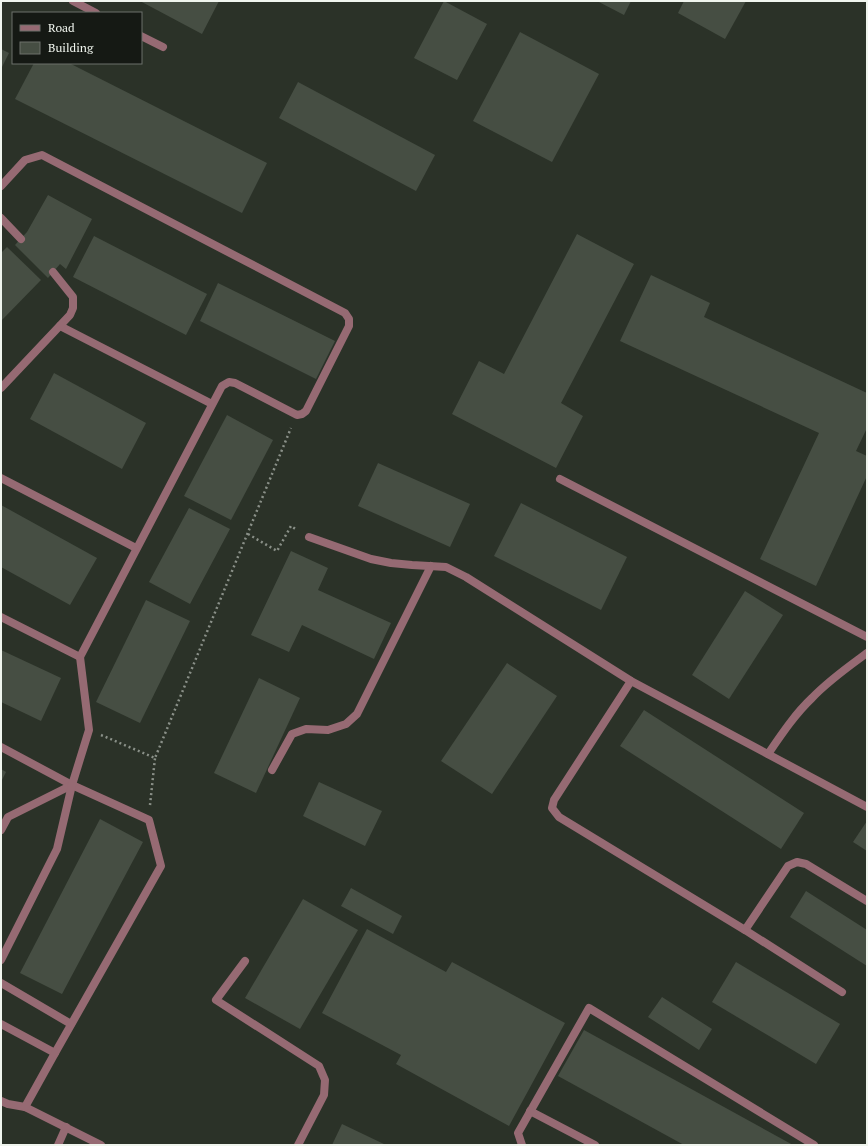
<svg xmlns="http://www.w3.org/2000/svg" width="868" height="1146" font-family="'PT Serif',serif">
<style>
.building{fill:#464e43}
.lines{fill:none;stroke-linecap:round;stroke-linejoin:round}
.path{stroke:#8a9088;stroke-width:2.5;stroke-dasharray:2 3;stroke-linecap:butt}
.lane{stroke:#966a73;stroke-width:8}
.street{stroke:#966a73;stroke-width:8}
</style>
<rect width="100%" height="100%" fill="#2b3228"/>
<g class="building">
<polygon points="140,1 219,1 202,34"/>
<polygon points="444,1 487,24 457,80 414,58"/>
<polygon points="597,1 631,1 624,15"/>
<polygon points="684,1 746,1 725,39 678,13"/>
<polygon points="520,32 599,74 552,162 473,121"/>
<polygon points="1,49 9,53 1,69"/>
<polygon points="34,63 69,63 267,163 242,213 15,99"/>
<polygon points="298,82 435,155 416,191 279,118"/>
<polygon points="48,195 92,219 66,269 60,264 48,278 15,245 27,232"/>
<polygon points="577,234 634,264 561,403 583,416 556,468 452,414 479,361 504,374"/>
<polygon points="94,236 207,294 186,335 73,277"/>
<polygon points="7,247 41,280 1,321 1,253"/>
<polygon points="651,275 710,303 704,317 867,393 867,428 856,451 867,456 867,476 816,586 760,559 819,433 620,341"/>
<polygon points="218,283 335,341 316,379 200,321"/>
<polygon points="54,373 146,423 122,469 30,419"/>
<polygon points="227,415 273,440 231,520 184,496"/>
<polygon points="378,463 470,504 450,547 358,506"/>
<polygon points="521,503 627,557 601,610 494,556"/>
<polygon points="1,505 97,558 70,605 1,567"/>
<polygon points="189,508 230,529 190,604 149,582"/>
<polygon points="291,551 328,568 318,590 391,623 374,659 302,625 289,652 251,635"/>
<polygon points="745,591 783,615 729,699 692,675"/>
<polygon points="146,600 190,621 140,723 96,702"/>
<polygon points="1,650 61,678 41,721 1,702"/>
<polygon points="507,663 557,696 492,794 441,761"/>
<polygon points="259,678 300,698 256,793 214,773"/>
<polygon points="644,710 804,813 781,849 620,746"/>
<polygon points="1,769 6,772 1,782"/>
<polygon points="319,782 382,811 365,846 303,816"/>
<polygon points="100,819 143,842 62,994 20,973"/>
<polygon points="867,821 867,851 853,842"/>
<polygon points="351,888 402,916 393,934 341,906"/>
<polygon points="806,891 867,930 867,966 790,917"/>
<polygon points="303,899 358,930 300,1029 245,998"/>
<polygon points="367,929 446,972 452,962 565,1023 509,1126 396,1064 401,1055 322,1013"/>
<polygon points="736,962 840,1024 816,1064 712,1002"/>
<polygon points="662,997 712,1029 699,1050 648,1017"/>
<polygon points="584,1030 793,1145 684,1145 558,1076"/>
<polygon points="342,1124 386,1145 332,1145"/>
</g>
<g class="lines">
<g class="path">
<polyline points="248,534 277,551 291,526 297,530"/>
<polyline points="101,735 155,758 291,428"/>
<polyline points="150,805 155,758"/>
</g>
<g class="lane">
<polyline points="73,1 96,13"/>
<polyline points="141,36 163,47"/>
<polyline points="1,186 25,160 42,155 345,313 349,319 349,326 306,411 302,414 297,415 235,383 229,382 222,386 80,657 1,617"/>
<polyline points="1,218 21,239"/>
<polyline points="60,326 212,404"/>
<polyline points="1,388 70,315 73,308 73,297 53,272"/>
<polyline points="1,478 136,548"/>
<polyline points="560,479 867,637"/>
<polyline points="1,747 72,785"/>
<path d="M768 754C781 735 795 714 812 698 828 681 848 667 867 653"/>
<polyline points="1,830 8,817 72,785 149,820 161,866 55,1053 1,1024"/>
<polyline points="1,960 57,849 72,785 89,730 80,657"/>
<polyline points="245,961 216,1000 319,1066 325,1080 324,1095 298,1145"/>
<polyline points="1,983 71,1024"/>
<polyline points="1,1101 8,1104 25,1107 101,1145"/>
<polyline points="25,1107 55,1053"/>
<polyline points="58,1145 66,1127"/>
<polyline points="522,1145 518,1133 589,1008 814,1145"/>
</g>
<g class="street">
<polyline points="309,537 371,559 391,563 412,565 446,567 466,577 631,681 867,807"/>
<polyline points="631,681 554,800 552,808 559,817 745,930 788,866 797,862 806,864 867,901"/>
<polyline points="272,770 292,734 306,729 328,730 346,724 357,714 431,566"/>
<polyline points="745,930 842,992"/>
<polyline points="530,1111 595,1145"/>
</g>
</g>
<rect width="868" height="1146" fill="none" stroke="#f0f5ee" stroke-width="4"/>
<rect x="12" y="12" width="130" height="52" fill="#151914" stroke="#6d716b"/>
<rect x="20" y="25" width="20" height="6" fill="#966a73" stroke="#6d716b"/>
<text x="48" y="32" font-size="12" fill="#f0f5ee">Road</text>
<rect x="20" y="42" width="20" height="12" fill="#464e43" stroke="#6d716b"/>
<text x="48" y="52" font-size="12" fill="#f0f5ee">Building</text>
</svg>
